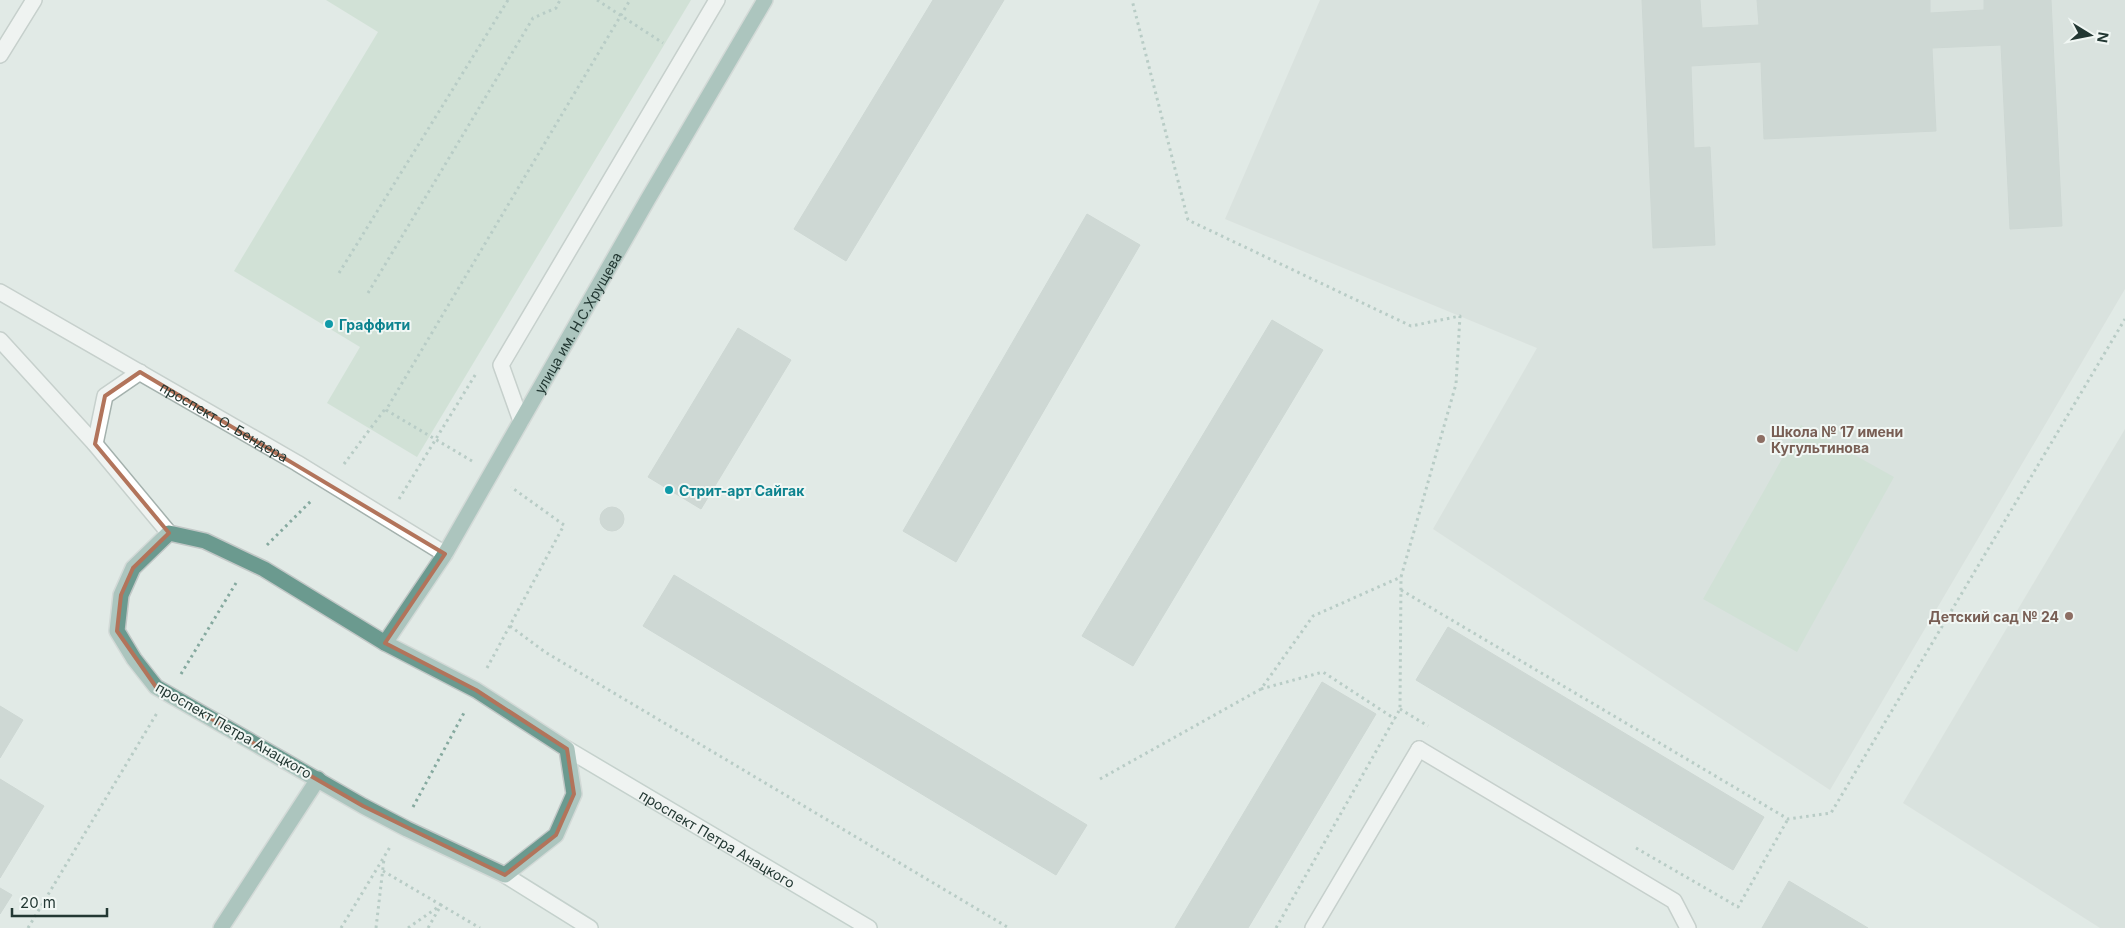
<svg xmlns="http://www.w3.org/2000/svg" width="2125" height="928" font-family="Inter,sans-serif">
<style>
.built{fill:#cfd9d5}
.green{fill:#bcd8c4}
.building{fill:#b7c4bf;stroke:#b4c2bd}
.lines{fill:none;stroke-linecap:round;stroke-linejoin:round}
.lane-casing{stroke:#a4b1ad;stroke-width:18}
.street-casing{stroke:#a4b1ad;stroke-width:18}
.secondary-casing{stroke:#a1b4ae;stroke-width:18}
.primary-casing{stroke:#c1c7c6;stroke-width:18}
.path{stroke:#85a99f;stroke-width:3;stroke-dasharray:2.5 4;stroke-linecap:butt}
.lane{stroke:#fff;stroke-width:15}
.street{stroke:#fff;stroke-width:15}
.secondary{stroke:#fff;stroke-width:15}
.primary{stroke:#6b9a8f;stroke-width:15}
.marked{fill:none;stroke:#b2745b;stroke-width:4;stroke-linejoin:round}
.culture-dot{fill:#0f9aa8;stroke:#f1f7f4;stroke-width:2}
.education-dot{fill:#8d6e63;stroke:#f1f7f4;stroke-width:2}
.labels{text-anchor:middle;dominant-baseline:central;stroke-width:4;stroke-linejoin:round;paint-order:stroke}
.street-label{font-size:14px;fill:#233833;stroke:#f1f7f4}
.culture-label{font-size:14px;font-weight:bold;fill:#0d838f;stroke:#f1f7f4;text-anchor:start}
.education-label{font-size:14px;font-weight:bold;fill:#785e54;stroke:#f1f7f4;text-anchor:start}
</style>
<rect width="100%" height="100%" fill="#e1eae6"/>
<g class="built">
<polygon points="1320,0 2125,0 2125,289 1830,790 1433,529 1537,348 1225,219"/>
<polygon points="2125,429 2125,928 2100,928 1903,803"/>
</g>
<g class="green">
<polygon points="326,0 691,0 417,457 327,403 360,347 234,271 378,32"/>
<polygon points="1801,425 1894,477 1797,652 1703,599"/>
</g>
<g class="building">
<polygon points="933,0 1004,0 846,261 794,229"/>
<polygon points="1642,0 1700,0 1702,28 1759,25 1757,0 1930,0 1930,13 1984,10 1984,0 2051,0 2062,226 2010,229 2001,45 1932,48 1936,131 1764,139 1761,62 1691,66 1694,148 1710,147 1715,245 1653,248"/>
<polygon points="1087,214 1140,245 956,562 903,531"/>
<polygon points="1272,320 1323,350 1133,666 1082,636"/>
<polygon points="738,328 791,360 701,509 648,477"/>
<circle cx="612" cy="519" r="12"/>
<polygon points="674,575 1087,825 1056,875 643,626"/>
<polygon points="1448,627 1764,817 1733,870 1416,680"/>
<polygon points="1322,682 1376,714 1248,928 1175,928"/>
<polygon points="0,706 23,720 0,758"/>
<polygon points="0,779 44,806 0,878"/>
<polygon points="1789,881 1868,928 1762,928"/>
<polygon points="0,888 12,895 0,914"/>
</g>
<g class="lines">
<defs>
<g id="lane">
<polyline points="0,55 34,0"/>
<polyline points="521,421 501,365 717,0"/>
<polyline points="1419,749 1674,901 1688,928"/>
</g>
<g id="street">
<path id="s1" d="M0 292 297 463 445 554"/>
<polyline points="0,340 95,444 169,533"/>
<polyline points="95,444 105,396 140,372"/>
<polyline points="1313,928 1419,749"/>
</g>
<g id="secondary">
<path id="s2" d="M567 749 869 928"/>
<polyline points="505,875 590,928"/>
</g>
<g id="primary">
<polygon points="169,533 205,541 264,569 385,643 476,690 567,749 574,794 556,835 505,875 407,829 363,806 156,687 134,659 117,631 121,595 133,568"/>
<path id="s3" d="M385 643 445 554 648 199 765 0"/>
<polyline points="221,928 318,779"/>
</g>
</defs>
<use href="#lane" class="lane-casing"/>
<use href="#street" class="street-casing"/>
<use href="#secondary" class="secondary-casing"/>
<use href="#primary" class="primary-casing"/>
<g class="path">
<polyline points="597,0 663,43"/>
<polyline points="339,273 508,0"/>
<polyline points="368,293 533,18 556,8 560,0"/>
<polyline points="472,461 386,410 630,0"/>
<polyline points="344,464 385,409"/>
<polyline points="399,499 477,372"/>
<polyline points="267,545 312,500"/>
<polyline points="1401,590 1788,819 1831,813 2125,319"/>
<polyline points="510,626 545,652 1009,928"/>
<polyline points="487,668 564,525 511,487"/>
<polyline points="181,674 236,583"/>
<polyline points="1261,689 1323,672 1395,719"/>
<polyline points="1400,709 1428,726"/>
<polyline points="1100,779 1261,689 1313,616 1401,577 1456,384 1460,316 1411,326 1188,220 1132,0"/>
<polyline points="413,807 465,711"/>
<polyline points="1636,848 1738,907 1788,819"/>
<polyline points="383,871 441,905 428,928"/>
<polyline points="28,928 157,713"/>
<polyline points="341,928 390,847"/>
<polyline points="376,928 384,859"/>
<polyline points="408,928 441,905 480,928"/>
<polyline points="1276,928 1400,709 1401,577"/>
</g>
<use href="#lane" class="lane"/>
<use href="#street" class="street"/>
<use href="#secondary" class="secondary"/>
<use href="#primary" class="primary"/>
</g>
<path d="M0 0H2125V928H0ZM140 372 445 554 385 643 476 690 567 749 574 794 556 835 505 875 363 806 156 687 117 631 121 595 133 568 169 533 95 444 105 396Z" fill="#e1eae6" fill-opacity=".55" fill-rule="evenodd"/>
<path class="marked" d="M140 372 445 554 385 643 476 690 567 749 574 794 556 835 505 875 363 806 156 687 117 631 121 595 133 568 169 533 95 444 105 396Z"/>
<g class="culture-dot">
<circle cx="329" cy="324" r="5"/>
<circle cx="669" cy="490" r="5"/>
</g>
<g class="education-dot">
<circle cx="1761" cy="439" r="5"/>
<circle cx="2069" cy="616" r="5"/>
</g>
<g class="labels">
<g class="street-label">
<text stroke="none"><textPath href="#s3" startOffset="374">улица им. Н.С.Хрущева</textPath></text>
<text stroke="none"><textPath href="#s1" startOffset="259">проспект О. Бендера</textPath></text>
<text transform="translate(234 730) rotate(30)">проспект Петра Анацкого</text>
<text stroke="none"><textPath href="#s2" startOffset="175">проспект Петра Анацкого</textPath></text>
</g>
<g class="culture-label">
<text x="339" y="324">Граффити</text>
<text x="679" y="490">Стрит-арт Сайгак</text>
</g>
<g class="education-label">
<text x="1771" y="431">Школа № 17 имени<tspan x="1771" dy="16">Кугультинова</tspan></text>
<text x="2059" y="616" text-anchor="end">Детский сад № 24</text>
</g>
</g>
<g transform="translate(2090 35) rotate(100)" stroke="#f1f7f4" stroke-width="4" paint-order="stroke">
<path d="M0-4L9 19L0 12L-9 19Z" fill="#233833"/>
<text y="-8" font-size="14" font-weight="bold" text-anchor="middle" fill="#233833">N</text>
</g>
<path d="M12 908v8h95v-8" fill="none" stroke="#233833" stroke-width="2.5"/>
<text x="20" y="908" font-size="15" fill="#233833" stroke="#f1f7f4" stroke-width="4" paint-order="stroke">20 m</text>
</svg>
